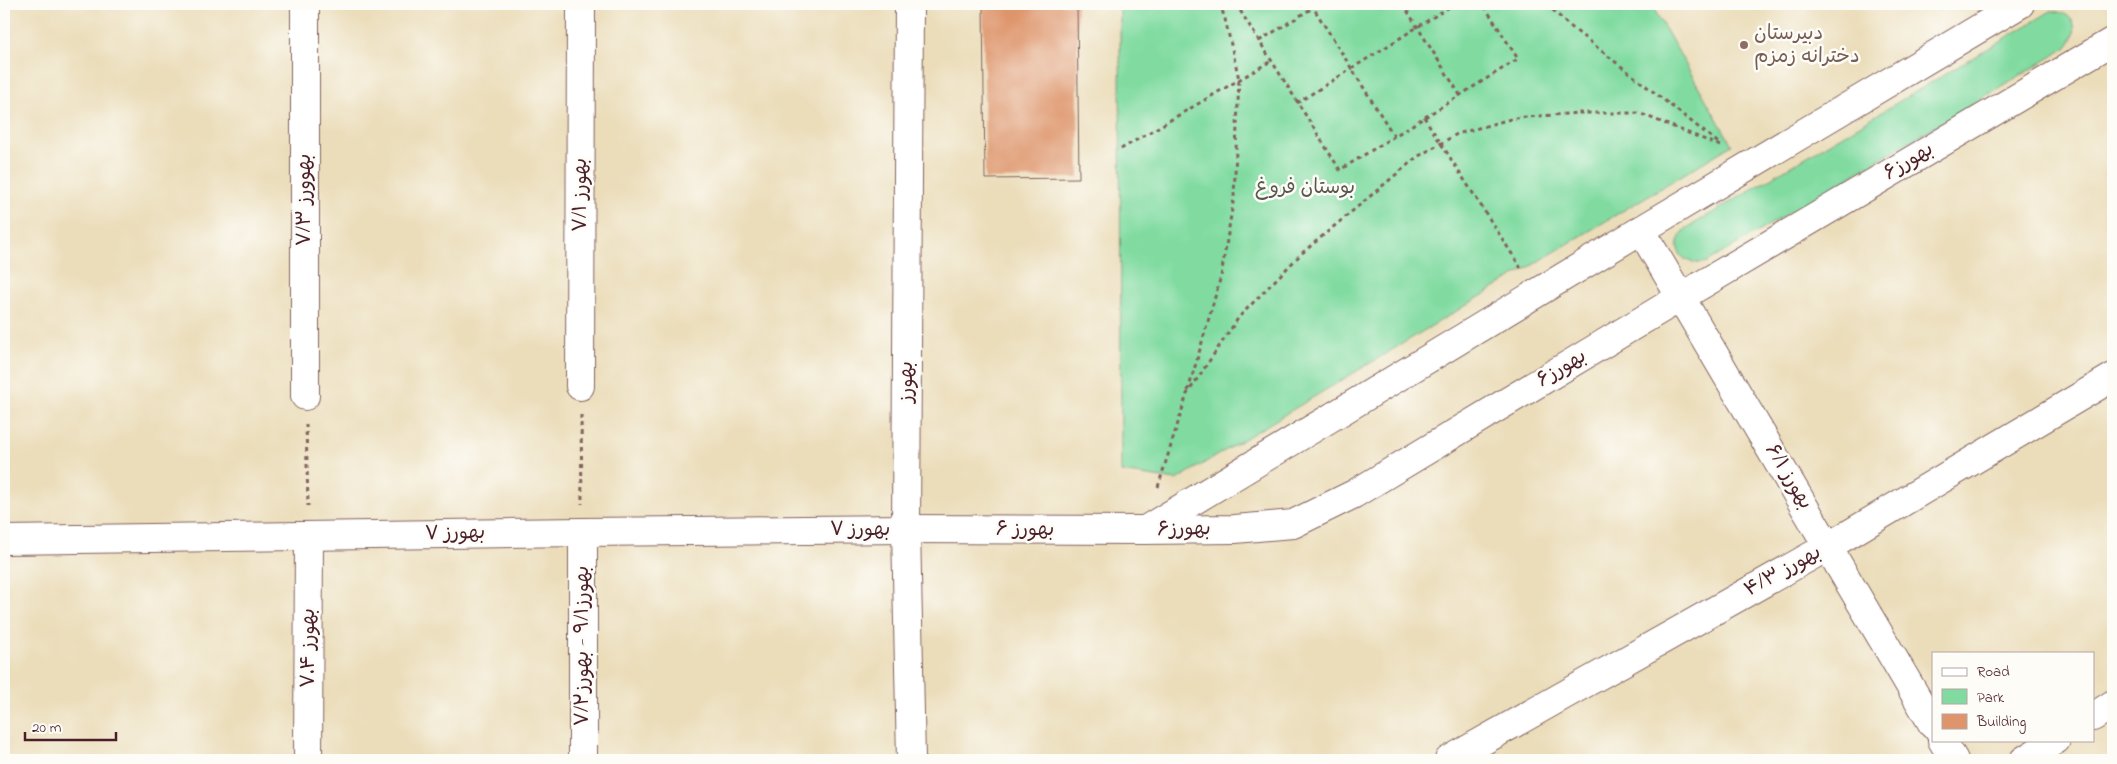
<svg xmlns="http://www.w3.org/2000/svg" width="2117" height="764" font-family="'Indie Flower','Playpen Sans Arabic',sans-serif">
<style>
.green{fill:#81dba1;stroke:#667d66}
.building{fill:#de956c}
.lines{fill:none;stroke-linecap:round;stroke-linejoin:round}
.minor-casing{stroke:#82625d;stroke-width:30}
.tertiary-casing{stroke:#82625d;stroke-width:30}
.path{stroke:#82625d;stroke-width:3;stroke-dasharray:4 4;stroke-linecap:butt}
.minor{stroke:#fff;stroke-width:28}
.tertiary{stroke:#fff;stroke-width:28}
.education-dot{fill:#8d6e63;stroke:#fdfcf7;stroke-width:2}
.labels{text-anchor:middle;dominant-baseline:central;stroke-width:5;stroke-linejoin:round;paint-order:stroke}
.education-label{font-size:20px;fill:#785e54;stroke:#fdfcf7;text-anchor:start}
.street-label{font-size:20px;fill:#4a1f2b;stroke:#fdfcf7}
.park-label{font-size:20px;fill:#5a574e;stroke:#fdfcf7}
</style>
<rect width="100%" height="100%" fill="#fdfcf7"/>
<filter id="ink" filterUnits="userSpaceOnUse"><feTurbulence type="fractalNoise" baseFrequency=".02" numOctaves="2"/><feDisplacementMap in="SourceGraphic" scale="10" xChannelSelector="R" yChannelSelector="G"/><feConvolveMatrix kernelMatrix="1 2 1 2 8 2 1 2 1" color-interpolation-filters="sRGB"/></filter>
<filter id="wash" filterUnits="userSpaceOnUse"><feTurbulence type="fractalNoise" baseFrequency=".0096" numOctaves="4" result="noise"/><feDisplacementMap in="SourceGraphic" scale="20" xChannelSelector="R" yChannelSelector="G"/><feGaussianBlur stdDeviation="1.12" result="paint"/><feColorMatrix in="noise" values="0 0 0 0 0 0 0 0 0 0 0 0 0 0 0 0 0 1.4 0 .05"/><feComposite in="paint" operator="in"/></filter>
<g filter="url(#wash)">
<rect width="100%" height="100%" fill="#ebddba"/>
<g class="green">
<polygon points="1120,4 1651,4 1732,145 1176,480 1121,472"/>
<path d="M2051 11C2075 12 2082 30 2066 48L1707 262C1682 268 1667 246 1687 228Z"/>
</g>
<g id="blocks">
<polygon class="building" points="983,4 1077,4 1079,178 985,179"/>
</g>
</g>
<g filter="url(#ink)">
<use href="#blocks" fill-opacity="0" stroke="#82625d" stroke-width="1"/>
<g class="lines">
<defs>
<g id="minor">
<polyline points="305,4 305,396"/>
<polyline points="1641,230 1933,725"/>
<polyline points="580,386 581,4"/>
<polyline points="1145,530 1641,230 2020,4"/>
<polyline points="4,540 583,532 906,529 1144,530 1235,529 1293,524 1354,494 1681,297 2113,41"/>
<polyline points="2093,717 2113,704"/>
<polyline points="1942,740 1954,760"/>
<polyline points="308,760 309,536"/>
<polyline points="583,760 583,532"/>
<polyline points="1449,760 1829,546 2113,377"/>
<polyline points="2024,760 2056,740"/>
</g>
<polyline id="tertiary" points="909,4 906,529 911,760"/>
</defs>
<use href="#minor" class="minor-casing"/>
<use href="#tertiary" class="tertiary-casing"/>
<g class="path">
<polyline points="1236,4 1340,170 1518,59 1483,4"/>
<polyline points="1311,4 1394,136"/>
<polyline points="1403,4 1460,95"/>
<polyline points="1547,4 1566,23 1721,145"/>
<polyline points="1259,41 1319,4"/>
<polyline points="1297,103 1454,4"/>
<polyline points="1424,117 1521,268"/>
<polyline points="1121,149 1271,61"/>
<polyline points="1188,391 1221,276 1234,197 1239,79 1225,19 1220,4"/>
<polyline points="581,415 582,504"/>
<polyline points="306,424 308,506"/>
<polyline points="1158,487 1187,394 1239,317 1301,254 1417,157 1457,134 1514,118 1579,113 1639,113 1723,147"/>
</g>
<use href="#minor" class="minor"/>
<use href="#tertiary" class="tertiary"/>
</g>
</g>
<circle class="education-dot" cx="1744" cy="45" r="5"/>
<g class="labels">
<g class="education-label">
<text x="1754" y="34">دبیرستان<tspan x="1754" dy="23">دخترانه زمزم</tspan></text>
</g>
<g class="street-label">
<text transform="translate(1909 162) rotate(-31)">بهورز۶</text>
<text transform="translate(581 195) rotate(-90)">بهورز ۷/۱</text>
<text transform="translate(305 200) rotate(-90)">بهوورز ۷/۳</text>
<text transform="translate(1562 369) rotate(-31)">بهورز۶</text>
<text transform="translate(907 382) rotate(-90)">بهورز</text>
<text transform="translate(1788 477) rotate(59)">بهورز ۶/۱</text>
<text x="860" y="530">بهورز ۷</text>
<text x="1025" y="530">بهورز ۶</text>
<text transform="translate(1184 530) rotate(-1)">بهورز۶</text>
<text transform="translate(455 534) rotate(-1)">بهورز ۷</text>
<text transform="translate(1783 572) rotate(-29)">بهورز ۴/۳</text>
<text transform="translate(583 646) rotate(-90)">بهورز۹/۱ - بهورز۷/۲</text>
<text transform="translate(309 648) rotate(-90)">بهورز ۷.۴</text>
</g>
<g class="park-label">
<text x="1305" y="188">بوستان فروغ</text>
</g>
</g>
<rect width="2117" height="764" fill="none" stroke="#fdfcf7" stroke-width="20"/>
<rect x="1932" y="652" width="162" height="90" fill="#fdfcf7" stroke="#b5a4a5"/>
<rect x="1942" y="668" width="25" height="8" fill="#ffffff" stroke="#b5a4a5"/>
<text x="1977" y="676" font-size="15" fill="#4a1f2b">Road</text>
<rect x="1942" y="689" width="25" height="15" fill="#81dba1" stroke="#b5a4a5"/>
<text x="1977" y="702" font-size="15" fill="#4a1f2b">Park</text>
<rect x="1942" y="714" width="25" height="15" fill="#de956c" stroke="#b5a4a5"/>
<text x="1977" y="726" font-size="15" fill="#4a1f2b">Building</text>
<path d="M25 732v8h91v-8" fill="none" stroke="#4a1f2b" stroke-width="2.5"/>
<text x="32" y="732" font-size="15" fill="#4a1f2b" stroke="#fdfcf7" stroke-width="4" paint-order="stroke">20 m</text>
</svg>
